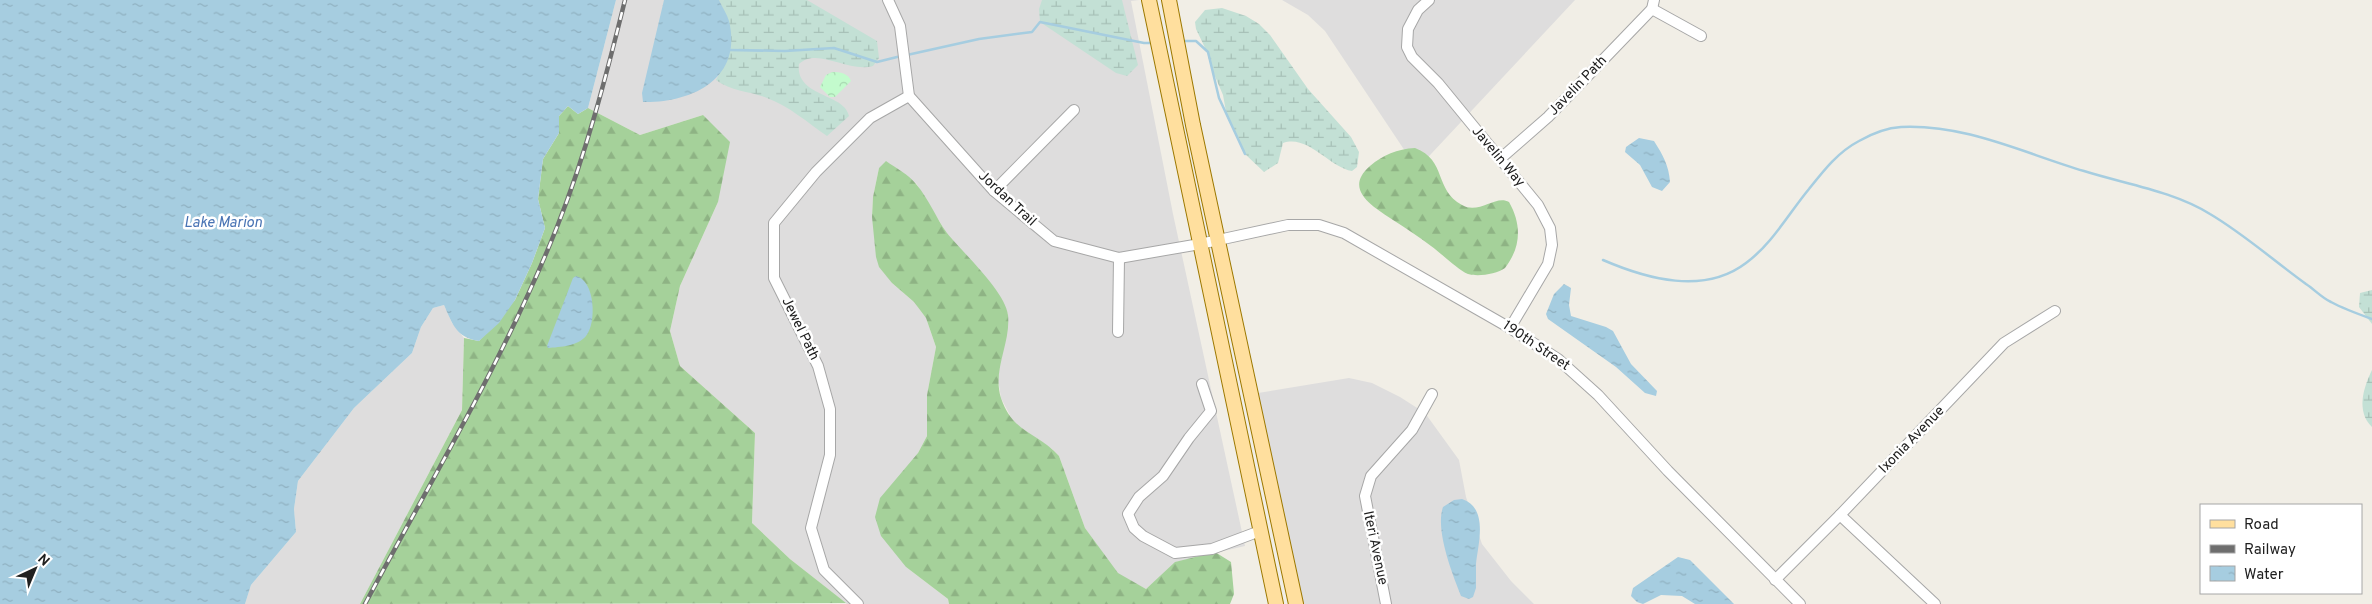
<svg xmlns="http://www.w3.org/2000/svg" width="2372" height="604" font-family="Overpass,sans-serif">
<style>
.residential{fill:#dedddd}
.forest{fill:url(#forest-firs)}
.wetland{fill:url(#wetland-marsh)}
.park{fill:url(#park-crowns)}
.water{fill:url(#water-ripples)}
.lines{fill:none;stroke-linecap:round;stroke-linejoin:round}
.stream{stroke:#a6cde0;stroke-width:2.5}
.minor-casing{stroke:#a7a7a7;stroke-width:12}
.major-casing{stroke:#9c7800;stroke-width:16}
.minor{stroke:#fff;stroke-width:10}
.major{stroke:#ffdf9e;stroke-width:14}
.rail-casing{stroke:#6e6e6e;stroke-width:4.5}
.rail{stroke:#fff;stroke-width:2.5;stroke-dasharray:8;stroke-linecap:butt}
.labels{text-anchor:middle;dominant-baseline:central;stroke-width:5;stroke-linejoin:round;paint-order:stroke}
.street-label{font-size:14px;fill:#202020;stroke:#fff}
.water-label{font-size:15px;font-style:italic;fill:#4873b4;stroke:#fff}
</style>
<defs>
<pattern id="forest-firs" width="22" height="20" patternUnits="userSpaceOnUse" patternTransform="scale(1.25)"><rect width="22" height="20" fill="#a5d19a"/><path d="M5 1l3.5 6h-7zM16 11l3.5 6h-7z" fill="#8eb384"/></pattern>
<pattern id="wetland-marsh" width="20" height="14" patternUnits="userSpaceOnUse" patternTransform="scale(1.25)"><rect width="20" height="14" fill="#c3e0d5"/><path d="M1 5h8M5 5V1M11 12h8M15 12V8" fill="none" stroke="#a7c0b7"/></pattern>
<pattern id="park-crowns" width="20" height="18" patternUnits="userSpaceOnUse" patternTransform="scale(1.25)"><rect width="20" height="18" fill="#c3fbcd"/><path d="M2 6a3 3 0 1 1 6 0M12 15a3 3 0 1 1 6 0" fill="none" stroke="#a7d7b0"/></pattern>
<pattern id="water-ripples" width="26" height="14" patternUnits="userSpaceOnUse" patternTransform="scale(1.25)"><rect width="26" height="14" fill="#a6cde0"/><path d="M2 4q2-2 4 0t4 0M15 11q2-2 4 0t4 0" fill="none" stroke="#8fb0c0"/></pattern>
</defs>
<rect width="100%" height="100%" fill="#f1eee6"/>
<g class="residential">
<polygon points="616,0 1139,0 1131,1 1173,214 1245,546 1176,562 1146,589 1118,574 1085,528 1059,456 1052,449 1014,423 1001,398 998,379 1008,314 946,232 916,183 879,168 873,197 872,217 892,283 914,302 926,318 936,347 927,395 927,436 918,453 906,567 948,599 949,604 847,604 790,559 752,523 755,433 680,366 670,331 680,286 718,202 703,115 640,135 588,108"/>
<polygon points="1282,0 1575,0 1417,169 1325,31 1308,15"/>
<polygon points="444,305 452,323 464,338 462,410 360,604 245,604 251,585 296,532 294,509 298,481 354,408 412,353 421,327 433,308"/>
<polygon points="1349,378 1372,383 1400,397 1425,413 1459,460 1466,497 1482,544 1511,581 1534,604 1295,604 1252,394"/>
</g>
<g class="forest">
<polygon points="568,106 578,114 588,108 640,135 703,115 730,142 718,202 680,286 670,331 680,366 755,433 752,523 790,559 846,603 360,604 462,410 464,338 479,341 515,300 532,263 545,228 538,199 543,159 559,133 559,116"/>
<path d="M1415 148C1447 160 1434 190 1462 205 1479 215 1496 194 1509 202 1522 225 1521 247 1505 268 1497 274 1478 277 1468 274 1458 270 1441 253 1431 246 1419 237 1406 228 1393 220 1375 208 1342 190 1370 166 1383 155 1397 149 1415 148Z"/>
<path d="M886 161C896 168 909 175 916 184 929 199 936 218 947 233 963 253 1005 291 1008 315 1011 343 992 370 1001 398 1013 434 1038 432 1059 456L1085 528 1118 573 1146 589 1175 562 1215 552 1231 562 1234 594 1230 604H949L948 599 906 567 881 536 875 517 880 498 918 453 927 436V395L936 347 926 318 914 302 892 283 879 267 876 257 872 217 873 197 879 168Z"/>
</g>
<g class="wetland">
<path d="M719 0H807L877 41 879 58 873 66C847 73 818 47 799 64 795 97 845 93 849 116L827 136C808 123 789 106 767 98 750 91 732 92 716 80 733 49 734 32 719 0Z"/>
<polygon points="1042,0 1122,0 1138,65 1127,76 1116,73 1040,22 1039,9"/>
<path d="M1222 8 1246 16 1259 24 1270 35 1308 89 1351 137 1359 152 1357 167 1352 171C1329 167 1308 134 1283 143L1278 163 1264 172 1245 154 1227 117 1223 95 1211 67 1207 52 1196 29 1195 22 1205 10Z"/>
<polygon points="2372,290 2372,324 2359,307 2360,293"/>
<path d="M2372 370V427C2356 412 2363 388 2372 370Z"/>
</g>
<path class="park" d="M832 72C840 72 848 73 851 81L835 97H830L820 87 826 75Z"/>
<g class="water">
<path d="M0 0H616L588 108 578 114 568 106 559 116V133L543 159 538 199 545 228 532 263 515 300 499 323 479 341C456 337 453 325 444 305L433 308 421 327 412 353 354 408 298 481 294 509 296 532 251 585 245 604H0Z"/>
<path d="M664 0H719C722 7 727 14 729 21 743 79 692 103 643 102L642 93Z"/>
<path d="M1639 138 1654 141C1663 155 1669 166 1670 182L1662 191 1652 187 1640 165 1625 152 1626 147Z"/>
<path d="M576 276C595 280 597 323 586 336 578 346 560 347 548 348L547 346 573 278Z"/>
<polygon points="1564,284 1571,288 1569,305 1571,316 1606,327 1613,331 1631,364 1657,391 1656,396 1645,393 1616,367 1548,319 1546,314 1554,294"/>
<path d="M1462 499C1489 508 1478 544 1476 564 1476 572 1476 580 1476 588L1473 597 1469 599 1461 596C1452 573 1435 530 1443 507L1454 500Z"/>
<polygon points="1678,557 1690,560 1734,604 1695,604 1682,596 1661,595 1643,604 1637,602 1631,596 1633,588"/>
</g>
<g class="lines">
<g class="stream">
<polyline points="1183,41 1196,41 1208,52 1219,98 1245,154"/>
<polyline points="729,50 785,51 834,48 877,62 901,56"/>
<polyline points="907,55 979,39 1032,32 1040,22 1144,43 1152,43"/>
<path d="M1603 260C1647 279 1704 295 1746 263 1772 244 1789 213 1809 189 1824 170 1838 152 1859 141 1873 133 1885 128 1901 127 1966 124 2023 153 2084 171 2125 184 2173 191 2210 214 2244 234 2274 261 2306 284 2315 290 2322 298 2331 302 2344 309 2358 314 2372 319"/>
</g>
<defs>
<g id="minor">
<polyline points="888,0 900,26 909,96 994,191 1054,241 1119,258 1200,244 1288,225 1319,225 1344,233 1510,328 1558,359 1598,395 1668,471 1800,604"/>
<polyline points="1429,0 1418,10 1408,29 1407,47 1412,57 1438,83 1538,205 1550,228 1552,245 1548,264 1510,328"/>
<polyline points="1652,9 1701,36"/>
<polyline points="1500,159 1548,117 1652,9 1654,0"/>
<polyline points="994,191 1074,110"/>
<polyline points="1118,332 1119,258"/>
<polyline points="1202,384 1211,411 1189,438 1163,476 1139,497 1128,514 1134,528 1143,536 1175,553 1212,549 1260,531"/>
<polyline points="1840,515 1935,604"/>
<polyline points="1775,580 1840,515 2004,343 2055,311"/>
<polyline points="858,604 824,570 811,528 830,455 830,409 818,366 774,278 774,223 816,172 870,118 909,96"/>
<polyline points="1386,604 1365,496 1371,476 1412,430 1432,394"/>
</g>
<g id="major">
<polyline points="1149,0 1276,604"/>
<polyline points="1169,0 1193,125 1296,604"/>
</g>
</defs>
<use href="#minor" class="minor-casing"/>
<use href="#major" class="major-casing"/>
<use href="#minor" class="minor"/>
<use href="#major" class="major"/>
<defs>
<path id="rail" d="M365 604C431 480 505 358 557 227 586 154 606 77 625 0"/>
</defs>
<use href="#rail" class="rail-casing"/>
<use href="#rail" class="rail"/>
</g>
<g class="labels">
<g class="street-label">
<text transform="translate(1578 86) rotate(-46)">Javelin Path</text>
<text transform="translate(1498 157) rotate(50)">Javelin Way</text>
<text transform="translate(1007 199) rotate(43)">Jordan Trail</text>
<text transform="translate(800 329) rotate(64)">Jewel Path</text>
<text transform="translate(1536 346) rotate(34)">190th Street</text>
<text transform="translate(1912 440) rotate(-46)">Ixonia Avenue</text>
<text transform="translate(1375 548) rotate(78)">Iteri Avenue</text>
</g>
<g class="water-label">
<text x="223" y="223">Lake Marion</text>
</g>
</g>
<rect x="2200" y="504" width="162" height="90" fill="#ffffff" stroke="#a6a6a6"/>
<rect x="2210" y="520" width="25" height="8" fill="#ffdf9e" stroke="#a6a6a6"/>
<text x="2244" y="529" font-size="15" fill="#202020">Road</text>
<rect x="2210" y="545" width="25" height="8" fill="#6e6e6e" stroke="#a6a6a6"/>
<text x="2244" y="554" font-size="15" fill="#202020">Railway</text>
<rect x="2210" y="566" width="25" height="15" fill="url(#water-ripples)" stroke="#a6a6a6"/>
<text x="2244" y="579" font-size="15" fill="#202020">Water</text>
<g transform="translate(35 569) rotate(44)" stroke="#ffffff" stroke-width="4" paint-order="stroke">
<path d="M0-4L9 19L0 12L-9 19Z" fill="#202020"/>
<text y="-8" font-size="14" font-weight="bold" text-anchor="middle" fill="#202020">N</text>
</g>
</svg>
